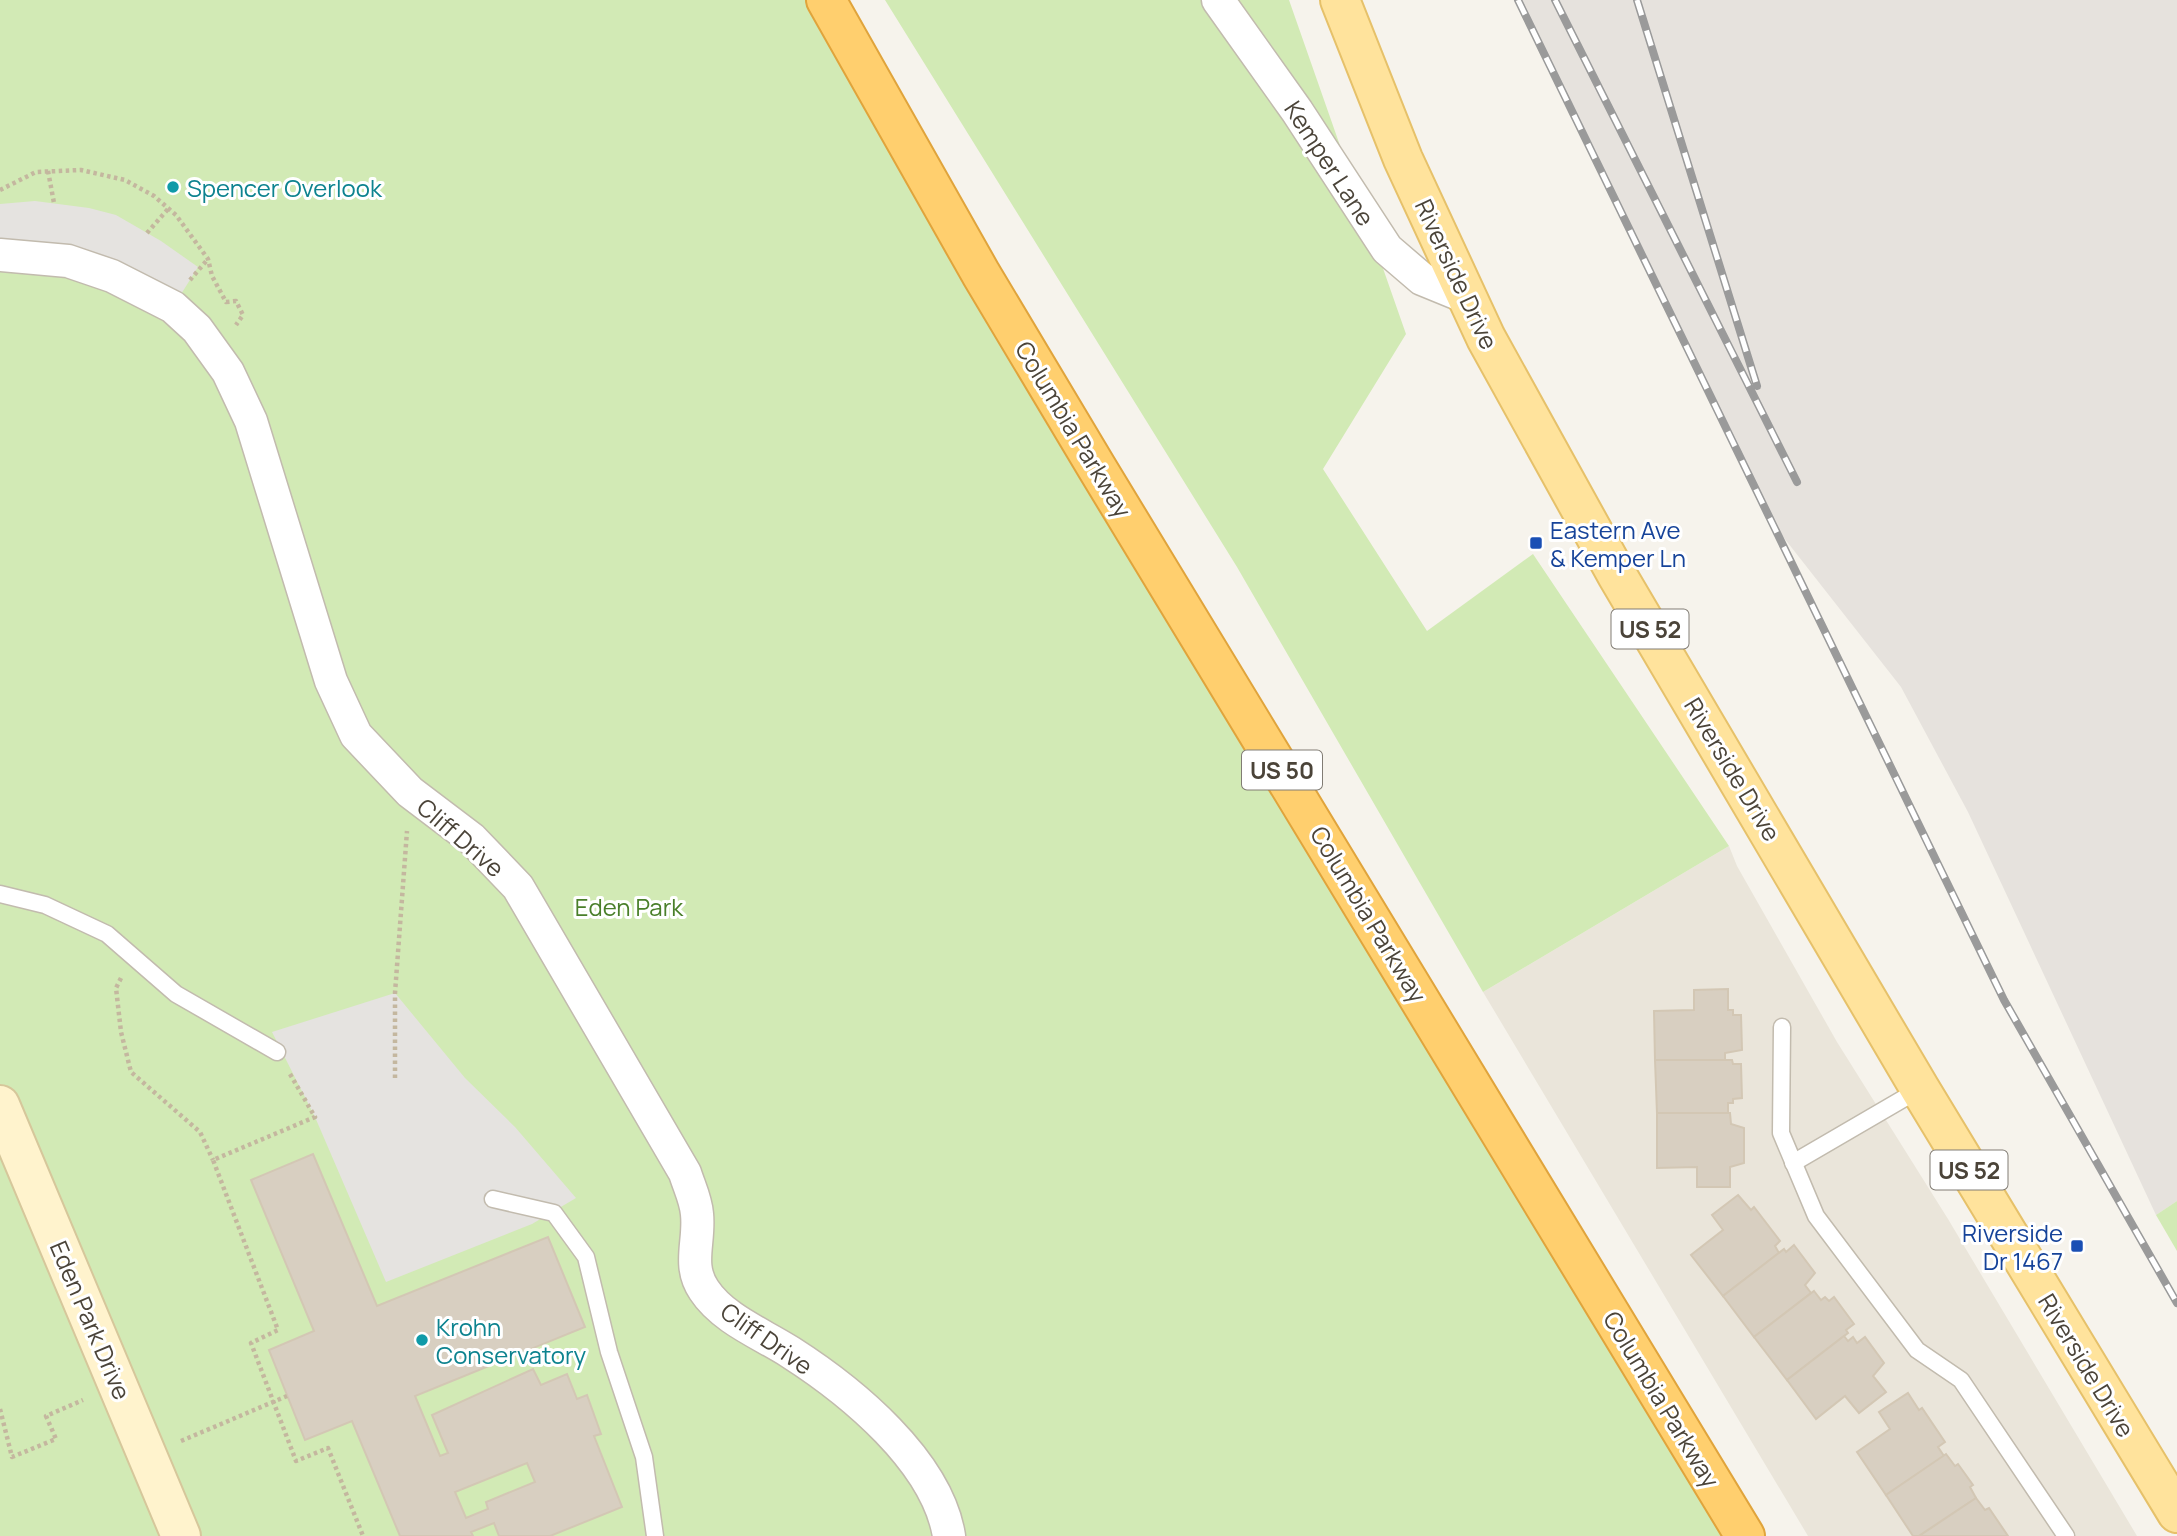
<svg xmlns="http://www.w3.org/2000/svg" width="2177" height="1536" font-family="Manrope,sans-serif">
<style>
.residential{fill:#eae5da}
.industrial{fill:#e6e2dd}
.green{fill:#d2eab5}
.parking{fill:#e5e3e0}
.building{fill:#d8cfc1;stroke:#d3c7b4;stroke-width:2;fill-rule:evenodd}
.lines{fill:none;stroke-linecap:round;stroke-linejoin:round}
.lane-casing{stroke:#c2bbae;stroke-width:19}
.street-casing{stroke:#c2bbae;stroke-width:35}
.secondary-casing{stroke:#d6c79b;stroke-width:42}
.primary-casing{stroke:#e6c16a;stroke-width:42}
.highway-casing{stroke:#e0a43c;stroke-width:42}
.path{stroke:#c4b79f;stroke-width:4.5;stroke-dasharray:3.5 3.5;stroke-linecap:butt}
.lane{stroke:#fff;stroke-width:16}
.street{stroke:#fff;stroke-width:32}
.secondary{stroke:#fff3cd;stroke-width:38}
.primary{stroke:#ffe39c;stroke-width:38}
.highway{stroke:#ffcf6e;stroke-width:38}
.rail-casing{stroke:#9a9a9a;stroke-width:8}
.rail{stroke:#fff;stroke-width:5;stroke-dasharray:16;stroke-linecap:butt}
.culture-dot{fill:#0f9aa8;stroke:#fff;stroke-width:2.5}
.transit-dot{fill:#1a4fb4;stroke:#fff;stroke-width:2.5}
.labels{text-anchor:middle;dominant-baseline:central;stroke-width:6;stroke-linejoin:round;paint-order:stroke}
.shield{fill:#fff;stroke:#817c74;stroke-width:2}
.shield-label{font-size:23px;font-weight:bold;fill:#4b4439}
.street-label{font-size:24px;fill:#4b4439;stroke:#fff}
.culture-label{font-size:24px;fill:#0d838f;stroke:#fff;text-anchor:start}
.transit-label{font-size:24px;fill:#164399;stroke:#fff;text-anchor:start}
.park-label{font-size:24px;fill:#4a7f2a;stroke:#fff}
</style>
<rect width="100%" height="100%" fill="#f6f3ec"/>
<polygon class="residential" points="1729,846 1737,866 1837,1042 1948,1219 2137,1536 1808,1536 1483,992"/>
<polygon class="industrial" points="1518,0 2177,0 2177,1201 2156,1215 1968,812 1901,687 1766,515"/>
<g class="green">
<polygon points="0,0 826,0 1745,1536 0,1536"/>
<polygon points="885,0 1289,0 1406,334 1323,469 1427,631 1533,554 1729,846 1483,992 1237,567"/>
<polygon points="2177,1201 2177,1251 2156,1215"/>
</g>
<g class="parking">
<polygon points="35,201 89,208 116,215 161,241 198,267 173,307 0,255 0,204"/>
<polygon points="395,993 465,1078 515,1127 576,1198 532,1224 386,1282 315,1117 272,1032"/>
</g>
<g class="building">
<polygon points="1728,989 1728,1010 1733,1010 1733,1015 1741,1015 1742,1050 1725,1053 1725,1061 1655,1060 1654,1011 1694,1010 1694,990"/>
<polygon points="1655,1060 1732,1060 1733,1064 1741,1064 1742,1098 1733,1099 1733,1103 1728,1103 1728,1113 1657,1113"/>
<polygon points="1657,1113 1730,1113 1731,1124 1744,1128 1744,1163 1730,1167 1730,1187 1697,1187 1697,1167 1657,1168"/>
<path d="M313 1154 377 1306 548 1237 585 1327 415 1396 440 1456 448 1453 432 1415 533 1369 541 1385 567 1374 577 1399 587 1395 601 1434 594 1436 622 1507 550 1536H499L494 1523 471 1532 473 1536H400L352 1421 305 1440 269 1350 314 1331 251 1180ZM527 1463 535 1482 486 1502 488 1509 466 1518 455 1492Z"/>
<polygon points="1738,1195 1751,1210 1754,1207 1780,1241 1775,1246 1779,1253 1723,1296 1691,1255 1723,1230 1712,1215"/>
<polygon points="1794,1245 1815,1273 1805,1285 1811,1293 1754,1337 1723,1296 1784,1249 1786,1252"/>
<polygon points="1814,1291 1821,1300 1825,1297 1829,1301 1834,1297 1854,1324 1846,1330 1848,1333 1787,1380 1754,1337"/>
<polygon points="1844,1336 1848,1341 1853,1337 1857,1343 1865,1337 1884,1363 1873,1376 1886,1392 1859,1413 1845,1396 1816,1419 1787,1380"/>
<polygon points="1908,1393 1919,1410 1922,1408 1945,1442 1938,1447 1944,1456 1886,1495 1857,1452 1890,1429 1879,1412"/>
<polygon points="1946,1454 1955,1466 1958,1464 1973,1485 1970,1487 1976,1498 1919,1536 1913,1536 1886,1495"/>
<polygon points="1976,1498 1985,1510 1989,1508 2008,1536 1919,1536"/>
</g>
<g class="lines">
<defs>
<g id="lane">
<polyline points="0,894 45,905 107,934 176,994 277,1052"/>
<polyline points="1782,1027 1781,1133 1816,1216 1917,1350 1961,1380 2066,1536"/>
<polyline points="1793,1163 1920,1089"/>
<polyline points="493,1199 554,1213 586,1257 609,1352 644,1457 655,1536"/>
</g>
<g id="street">
<polyline points="1218,0 1297,111 1387,249 1422,279 1466,297"/>
<path d="M0 255 68 261 112 276 173 307 197 329 228 372 251 421 331 681 356 735 410 792 472 839 518 887 685 1173C689 1186 696 1200 697 1214 700 1242 687 1265 704 1290 723 1319 762 1334 790 1352 851 1391 937 1461 949 1536"/>
</g>
<polyline id="secondary" points="0,1105 181,1536"/>
<polyline id="primary" points="1340,0 1403,159 1486,338 1617,575 1920,1089 2177,1513"/>
<polyline id="highway" points="826,0 981,274 1097,468 1745,1536"/>
</defs>
<use href="#lane" class="lane-casing"/>
<use href="#street" class="street-casing"/>
<use href="#secondary" class="secondary-casing"/>
<use href="#primary" class="primary-casing"/>
<use href="#highway" class="highway-casing"/>
<g class="path">
<polyline points="48,171 54,203"/>
<polyline points="0,190 36,172 81,170 125,180 154,196 176,215 208,259 212,276 226,302 236,301 243,315 236,325"/>
<polyline points="147,233 168,209"/>
<polyline points="190,280 208,259"/>
<polyline points="121,978 116,988 121,1032 131,1072 200,1132 213,1160"/>
<polyline points="290,1074 315,1117 213,1160 278,1330 251,1343 296,1461 328,1448 363,1536"/>
<polyline points="395,1078 395,993 407,831"/>
<polyline points="0,1409 12,1457 56,1439 46,1416 83,1400"/>
<polyline points="181,1441 287,1396"/>
</g>
<use href="#lane" class="lane"/>
<use href="#street" class="street"/>
<use href="#secondary" class="secondary"/>
<use href="#primary" class="primary"/>
<use href="#highway" class="highway"/>
<defs>
<g id="rail">
<polyline points="1518,0 2004,1000 2177,1303"/>
<polyline points="1555,0 1797,482"/>
<polyline points="1637,0 1757,386"/>
</g>
</defs>
<use href="#rail" class="rail-casing"/>
<use href="#rail" class="rail"/>
</g>
<g class="culture-dot">
<circle cx="173" cy="187" r="7"/>
<circle cx="422" cy="1340" r="7"/>
</g>
<g class="transit-dot">
<rect x="1529" y="536" width="14" height="14" rx="3.5"/>
<rect x="2070" y="1239" width="14" height="14" rx="3.5"/>
</g>
<g class="labels">
<g class="shield">
<rect x="1611.5" y="609.5" width="77" height="39" rx="5"/>
<rect x="1242" y="750.5" width="80" height="39" rx="5"/>
<rect x="1930.5" y="1150.5" width="77" height="39" rx="5"/>
</g>
<g class="shield-label">
<text x="1650" y="629">US 52</text>
<text x="1282" y="770">US 50</text>
<text x="1969" y="1170">US 52</text>
</g>
<g class="street-label">
<text transform="translate(1330 163) rotate(57)">Kemper Lane</text>
<text transform="translate(1457 274) rotate(65)">Riverside Drive</text>
<text transform="translate(1074 429) rotate(59)">Columbia Parkway</text>
<text transform="translate(1733 769) rotate(59)">Riverside Drive</text>
<text transform="translate(461 837) rotate(41)">Cliff Drive</text>
<text transform="translate(1369 914) rotate(59)">Columbia Parkway</text>
<text transform="translate(91 1320) rotate(67)">Eden Park Drive</text>
<text transform="translate(767 1338) rotate(35)">Cliff Drive</text>
<text transform="translate(2087 1365) rotate(59)">Riverside Drive</text>
<text transform="translate(1662 1399) rotate(59)">Columbia Parkway</text>
</g>
<g class="culture-label">
<text x="187" y="187">Spencer Overlook</text>
<text x="436" y="1326">Krohn<tspan x="436" dy="28">Conservatory</tspan></text>
</g>
<g class="transit-label">
<text x="1550" y="529">Eastern Ave<tspan x="1550" dy="28">&amp; Kemper Ln</tspan></text>
<text x="2063" y="1232" text-anchor="end">Riverside<tspan x="2063" dy="28">Dr 1467</tspan></text>
</g>
<g class="park-label">
<text x="629" y="906">Eden Park</text>
</g>
</g>
</svg>
